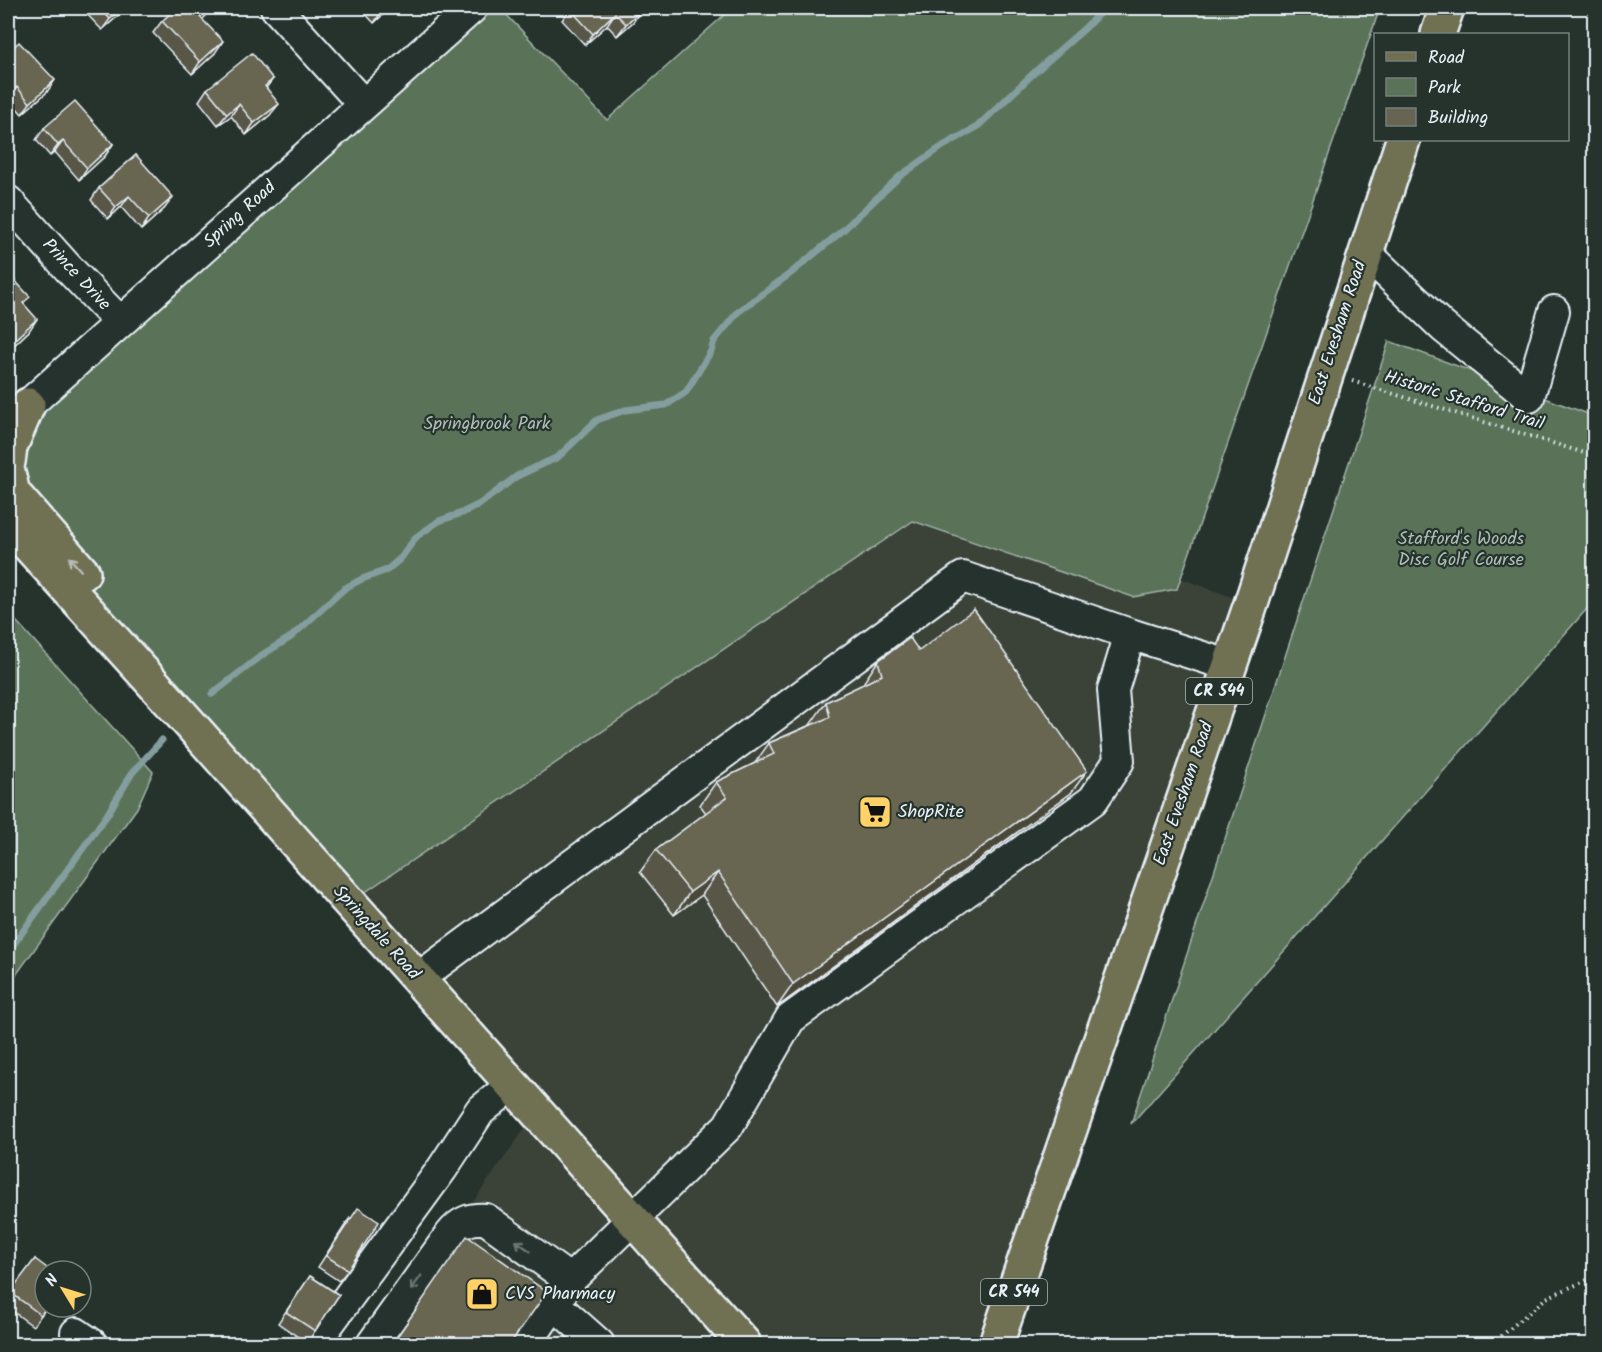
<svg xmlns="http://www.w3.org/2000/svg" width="1602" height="1352" font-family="Kalam,sans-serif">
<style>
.built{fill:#3a4238}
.green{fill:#5a7358;stroke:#a1b2a8;stroke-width:1.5}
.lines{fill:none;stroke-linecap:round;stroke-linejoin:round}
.stream{stroke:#849ea0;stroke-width:7}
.minor-casing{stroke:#e8f1f8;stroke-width:34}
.major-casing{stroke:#e8f1f8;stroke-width:38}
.path{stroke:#e8f1f8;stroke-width:4;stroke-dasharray:1.5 4.5;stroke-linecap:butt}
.minor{stroke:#26332d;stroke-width:30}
.major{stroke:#706f52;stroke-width:33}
.wall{fill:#595746;stroke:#e8f1f8;stroke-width:1.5}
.shaded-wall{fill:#484739;stroke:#e8f1f8;stroke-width:1.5}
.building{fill:#676551;stroke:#e8f1f8;stroke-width:1.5}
.oneway{stroke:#b8bdb6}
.oneway2{stroke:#6a7674}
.labels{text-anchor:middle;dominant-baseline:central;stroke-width:4.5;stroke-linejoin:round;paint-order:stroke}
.shield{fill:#26332d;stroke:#aeb8bb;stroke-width:1.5}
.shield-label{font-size:16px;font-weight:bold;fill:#e8f1f8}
.street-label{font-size:18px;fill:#e8f1f8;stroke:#26332d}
.park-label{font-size:18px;fill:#afbfb8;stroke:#26332d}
.poi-label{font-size:18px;fill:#e8f1f8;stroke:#26332d;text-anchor:start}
</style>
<rect width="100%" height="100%" fill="#26332d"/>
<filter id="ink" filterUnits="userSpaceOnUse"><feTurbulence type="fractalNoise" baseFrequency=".0167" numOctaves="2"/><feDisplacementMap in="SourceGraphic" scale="12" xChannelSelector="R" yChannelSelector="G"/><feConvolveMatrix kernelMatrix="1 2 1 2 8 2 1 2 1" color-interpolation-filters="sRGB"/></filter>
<g filter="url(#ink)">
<polygon class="built" points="925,484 1251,604 996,1344 372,1344 536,1113 349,903 913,521"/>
<g class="green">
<polygon points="472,8 500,8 607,120 732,8 1380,8 1177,589 1133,597 913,521 349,903 8,523 8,423"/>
<polygon points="1389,341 1594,416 1594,601 1131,1124"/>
<polygon points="8,612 153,772 137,808 8,986"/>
</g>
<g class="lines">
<g class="stream">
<polyline points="212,694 265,653 291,637 345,588 362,579 387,570 401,558 416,537 439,521 462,513 480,504 517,476 558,457 597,420 625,410 666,405 686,392 711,351 714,341 738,312 791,273 842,231 900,176 943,146 977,127 1036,71 1085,28 1104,8"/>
<polyline points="8,952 107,815 132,773 162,740"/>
</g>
<defs>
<g id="minor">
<polyline points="276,8 363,104"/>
<polyline points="8,201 69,269 120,322"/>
<polyline points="1365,252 1443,327 1529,397 1554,311"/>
<polyline points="10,421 472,8"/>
<polyline points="417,979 963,577 1130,634"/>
<polyline points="554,1304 599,1344"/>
<polyline points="76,1333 92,1344"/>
<polyline points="314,1344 442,1169 480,1111 512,1085"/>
<path d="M372 1344 450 1235C460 1222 469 1218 486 1219L570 1280"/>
<polyline points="526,1344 570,1280 728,1126 790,1019 1093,800 1119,761 1113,690 1130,634 1228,665"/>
</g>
<g id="major">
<polyline points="1438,34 1447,8"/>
<polyline points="8,462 10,447 28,405"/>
<polyline points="8,473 13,493 83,573"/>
<polyline points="8,523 182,715 744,1344"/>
<polyline points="996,1344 1251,604 1403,140"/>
</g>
</defs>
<use href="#minor" class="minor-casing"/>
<use href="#major" class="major-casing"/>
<g class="path">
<polyline points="1352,381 1594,456"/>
<polyline points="1492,1344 1546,1298 1594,1277"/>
</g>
<use href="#minor" class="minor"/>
<use href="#major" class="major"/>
</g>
<g class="wall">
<polygon points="81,8 127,8 102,30"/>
<polygon points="211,8 202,19 215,53 192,74 153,33 162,21"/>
<polygon points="360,8 390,8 374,23"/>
<polygon points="570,9 641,10 633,22 617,36 607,25 585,45 562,20"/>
<polygon points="8,52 47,92 22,114 9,99 8,100"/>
<polygon points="273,79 266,88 270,115 246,135 231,116 218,125 199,101 207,89"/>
<polygon points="44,128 113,144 105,156 79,180 55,152 50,156 36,140"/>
<polygon points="136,155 165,208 141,230 121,207 108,219 91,200 99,188"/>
<polygon points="8,273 24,305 29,331 8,351"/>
<polygon points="919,651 1071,793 777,1007 702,895 674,915 640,872 656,850 706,813 700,805 716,782 755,763 769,743 810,725 826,702 862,685 878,661"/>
<polygon points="349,1219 348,1270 339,1281 318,1267"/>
<polygon points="35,1259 47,1307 33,1326 8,1308 8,1296"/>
<polygon points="310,1276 339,1295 307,1343 278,1323"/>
</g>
<g class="shaded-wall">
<polygon points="123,8 127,8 102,30 110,19"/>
<polygon points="211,8 204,18 192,29 200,17"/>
<polygon points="386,8 390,8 374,23 382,11"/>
<polygon points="641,10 633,22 617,36 626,24"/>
<polygon points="615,13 607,25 585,45 593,34"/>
<polygon points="223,41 215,53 192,74 200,62"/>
<polygon points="55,80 47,92 22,114 30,103"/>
<polygon points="17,87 8,100 8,98 11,92"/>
<polygon points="239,104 231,116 218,125 227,114"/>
<polygon points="279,104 270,115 246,135 254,123"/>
<polygon points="63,141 55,152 50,156 58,145"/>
<polygon points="113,144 105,156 79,180 87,168"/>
<polygon points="129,196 121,207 108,219 116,207"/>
<polygon points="173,197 165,208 141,230 149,218"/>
<polygon points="37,319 29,331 8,351 13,341"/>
<polygon points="1087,771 1071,793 777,1007 793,984"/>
<polygon points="718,872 702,895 674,915 690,892"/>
</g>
<g class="building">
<polygon points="100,8 123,8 110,19"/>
<polygon points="176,8 211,8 200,17 223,41 200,62 162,21"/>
<polygon points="379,8 386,8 382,11"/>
<polygon points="572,8 638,8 641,10 626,24 615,13 593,34 570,9"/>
<polygon points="19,42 55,80 30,103 17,87 11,92 8,88 8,52"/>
<polygon points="252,53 273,79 265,86 279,104 254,123 239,104 227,114 207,89"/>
<polygon points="75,101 113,144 87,168 63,141 58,145 44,128"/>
<polygon points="136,155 173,197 149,218 129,196 116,207 99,188"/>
<polygon points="8,273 30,297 23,303 37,319 13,341 8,335"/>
<polygon points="974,609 1087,771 793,984 718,872 690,892 656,850 727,797 716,782 774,754 769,743 830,717 826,702 882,675 878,661 910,638 919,651"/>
<polygon points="358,1208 379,1222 348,1270 326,1256"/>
<polygon points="467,1236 547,1292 510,1344 392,1344"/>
<polygon points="35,1259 51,1271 45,1271 45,1307 46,1307 41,1315 10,1292"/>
<polygon points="310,1276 339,1295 315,1331 286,1312"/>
</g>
<defs><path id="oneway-shaft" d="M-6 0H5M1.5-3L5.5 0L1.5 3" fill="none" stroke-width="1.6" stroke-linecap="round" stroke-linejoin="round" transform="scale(1.5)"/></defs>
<use class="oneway" href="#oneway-shaft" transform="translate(75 564) rotate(-131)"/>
<g class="oneway2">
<use href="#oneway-shaft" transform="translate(523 1246) rotate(-144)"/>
<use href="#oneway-shaft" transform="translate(416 1283) rotate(125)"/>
</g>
</g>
<defs>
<symbol id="supermarket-square" viewBox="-11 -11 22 22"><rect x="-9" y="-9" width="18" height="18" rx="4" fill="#ffd166" stroke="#26332d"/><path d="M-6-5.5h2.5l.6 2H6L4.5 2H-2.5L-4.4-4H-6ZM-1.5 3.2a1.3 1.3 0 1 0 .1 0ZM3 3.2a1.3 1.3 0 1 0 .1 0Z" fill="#111"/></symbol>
<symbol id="shop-square" viewBox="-11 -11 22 22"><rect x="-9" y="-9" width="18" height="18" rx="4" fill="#ffd166" stroke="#26332d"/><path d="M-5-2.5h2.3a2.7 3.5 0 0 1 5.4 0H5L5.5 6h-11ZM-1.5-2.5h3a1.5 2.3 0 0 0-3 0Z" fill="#111"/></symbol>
</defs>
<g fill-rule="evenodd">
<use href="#supermarket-square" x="856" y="793" width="38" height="38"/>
<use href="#shop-square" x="463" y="1275" width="38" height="38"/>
</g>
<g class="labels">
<g class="shield">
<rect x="1186" y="678" width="66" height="26" rx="4.5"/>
<rect x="981" y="1279" width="66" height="26" rx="4.5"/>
</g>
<g class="shield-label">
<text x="1219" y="691">CR 544</text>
<text x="1014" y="1292">CR 544</text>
</g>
<g class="street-label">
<text transform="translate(240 215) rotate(-42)">Spring Road</text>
<text transform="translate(76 275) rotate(47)">Prince Drive</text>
<text transform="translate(1338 333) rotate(-72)">East Evesham Road</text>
<text transform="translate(1464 401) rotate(17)">Historic Stafford Trail</text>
<text transform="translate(1184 794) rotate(-71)">East Evesham Road</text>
<text transform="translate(376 933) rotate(48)">Springdale Road</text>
</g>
<g class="park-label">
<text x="487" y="424">Springbrook Park</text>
<text x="1461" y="539">Stafford's Woods<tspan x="1461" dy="21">Disc Golf Course</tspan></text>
</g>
<g class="poi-label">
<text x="898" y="812">ShopRite</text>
<text x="505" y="1294">CVS Pharmacy</text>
</g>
</g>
<rect width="1602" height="1352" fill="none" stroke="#26332d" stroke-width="30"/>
<rect x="15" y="15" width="1572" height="1322" fill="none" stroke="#e8f1f8" stroke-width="2" filter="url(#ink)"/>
<rect x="1374" y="33" width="195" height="108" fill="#26332d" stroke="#747f7e" stroke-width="1.5"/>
<rect x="1386" y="52" width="30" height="9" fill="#706f52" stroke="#747f7e" stroke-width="1.5"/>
<text x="1428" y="63" font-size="18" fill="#e8f1f8">Road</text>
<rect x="1386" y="78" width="30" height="18" fill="#5a7358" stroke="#747f7e" stroke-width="1.5"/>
<text x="1428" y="93" font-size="18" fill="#e8f1f8">Park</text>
<rect x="1386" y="108" width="30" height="18" fill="#676551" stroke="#747f7e" stroke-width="1.5"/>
<text x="1428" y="123" font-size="18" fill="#e8f1f8">Building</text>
<g transform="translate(63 1289) rotate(308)"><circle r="28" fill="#26332d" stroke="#747f7e" stroke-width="1.5"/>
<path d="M0-4.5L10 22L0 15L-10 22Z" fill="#ffd166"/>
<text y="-9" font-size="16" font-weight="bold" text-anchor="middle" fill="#e8f1f8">N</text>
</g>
</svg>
